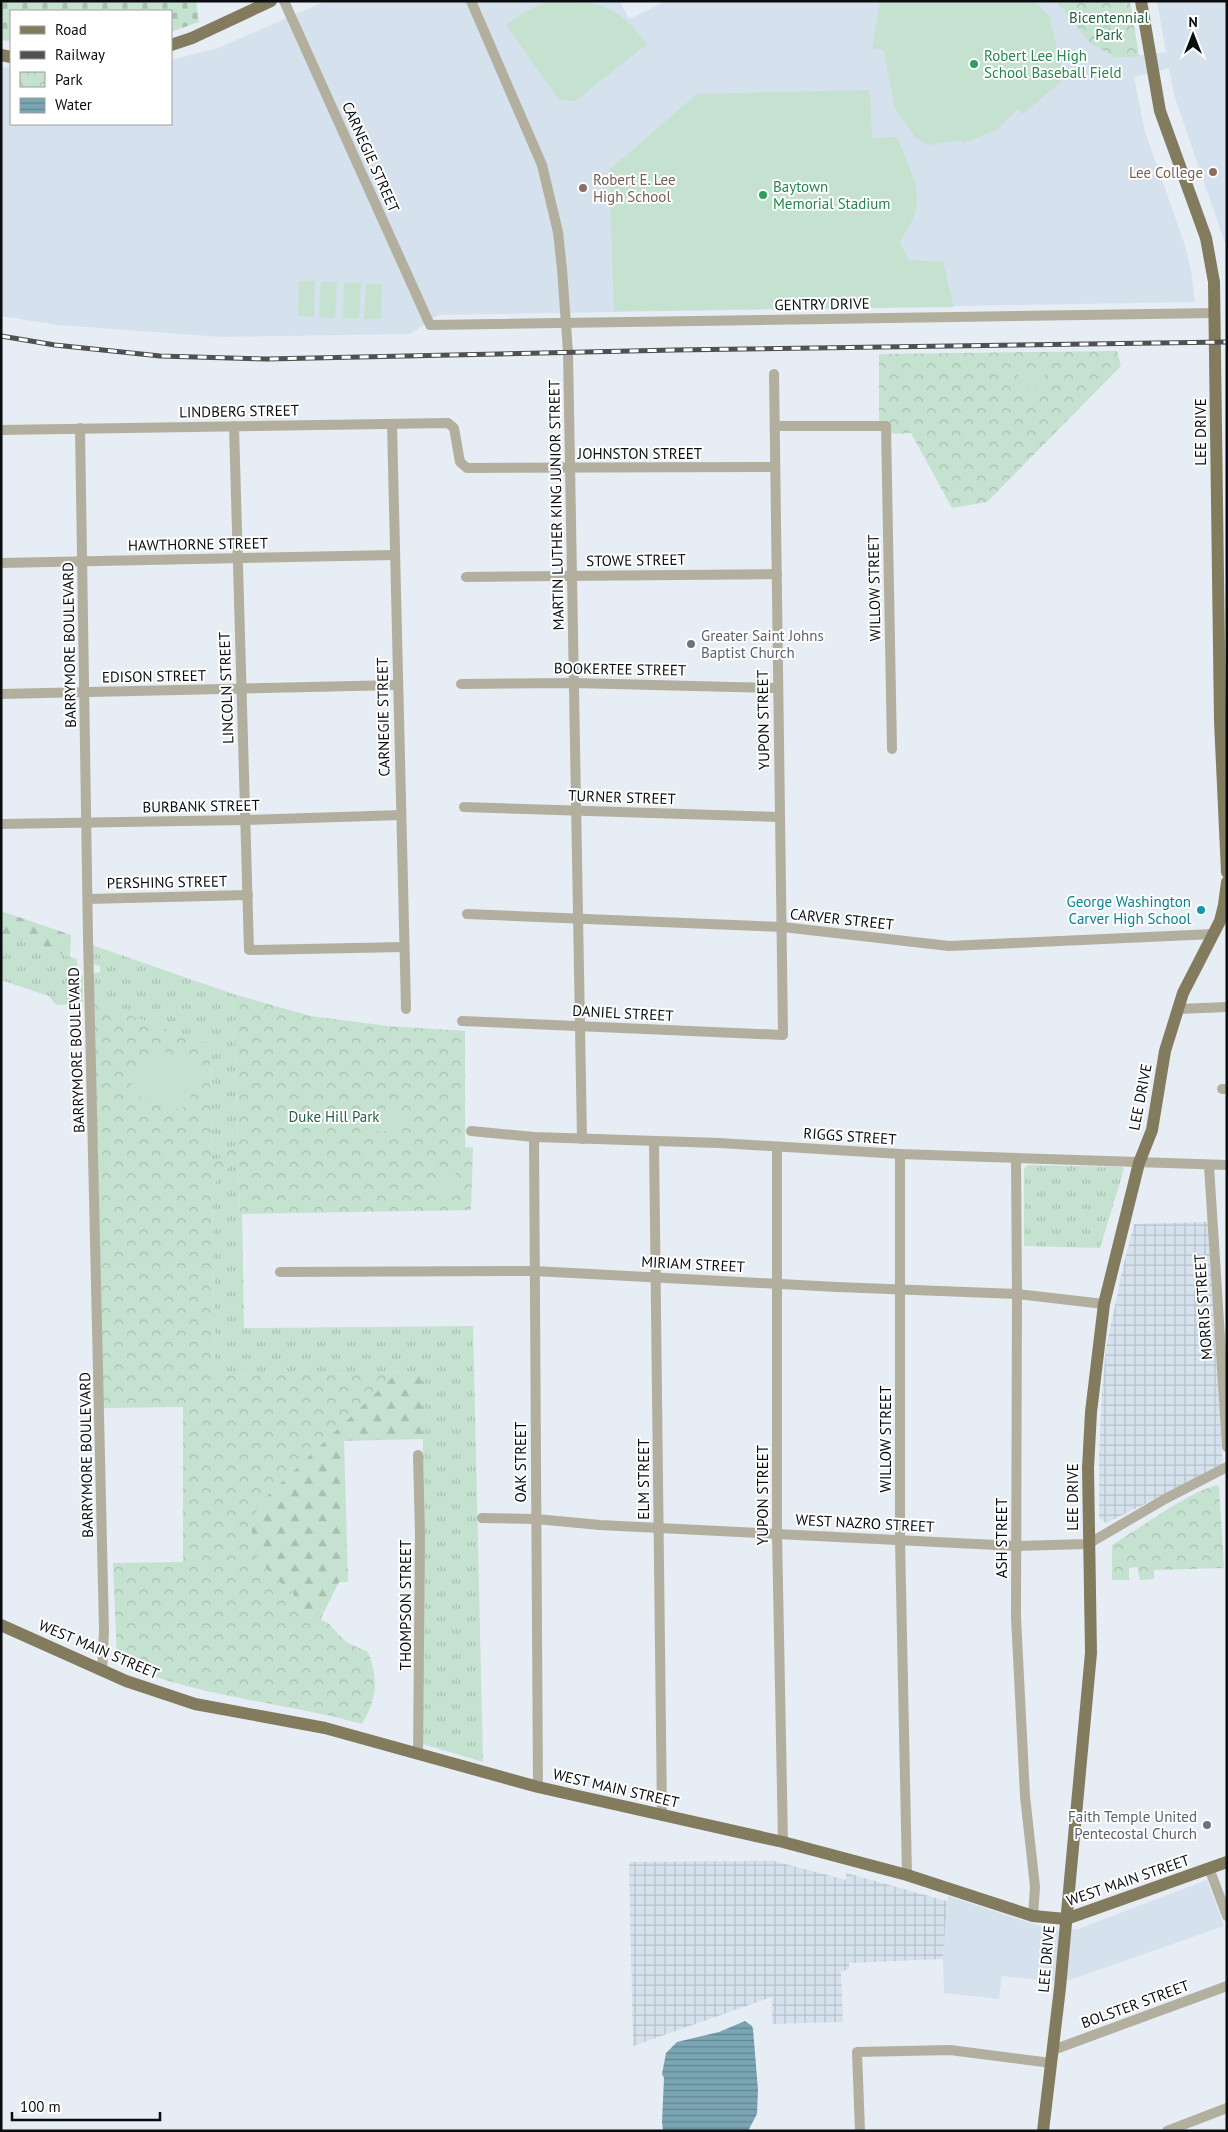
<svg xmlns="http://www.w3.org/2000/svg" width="1228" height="2132" font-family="'PT Sans',sans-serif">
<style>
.built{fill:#d5e1ec}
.industrial{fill:url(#industrial-grid)}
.grass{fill:url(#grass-tufts)}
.forest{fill:url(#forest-firs)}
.cemetery{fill:url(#cemetery-stones)}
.park{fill:url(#park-crowns)}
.garden{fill:#c5e1d0}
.water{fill:url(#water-rules)}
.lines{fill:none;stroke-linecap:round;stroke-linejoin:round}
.minor{stroke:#b3af9f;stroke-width:10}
.major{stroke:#837b5e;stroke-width:12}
.rail-casing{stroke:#4d5154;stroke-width:5}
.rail{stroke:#fff;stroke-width:3;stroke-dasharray:9;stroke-linecap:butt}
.leisure-dot{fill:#2e9e5b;stroke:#fff;stroke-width:2}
.education-dot{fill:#8d6e63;stroke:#fff;stroke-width:2}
.worship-dot{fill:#6b7280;stroke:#fff;stroke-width:2}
.culture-dot{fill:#0f9aa8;stroke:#fff;stroke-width:2}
.labels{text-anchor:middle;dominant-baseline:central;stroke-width:4;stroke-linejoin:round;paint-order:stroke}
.park-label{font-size:15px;fill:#236043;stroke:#fff}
.leisure-label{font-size:15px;fill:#27864d;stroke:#fff;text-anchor:start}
.street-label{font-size:15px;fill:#0a0d0f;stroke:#fff}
.education-label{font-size:15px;fill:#785e54;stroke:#fff;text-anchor:end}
.worship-label{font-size:15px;fill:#5b616d;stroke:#fff;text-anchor:start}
.culture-label{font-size:15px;fill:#0d838f;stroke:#fff;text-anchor:end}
</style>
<defs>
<pattern id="industrial-grid" width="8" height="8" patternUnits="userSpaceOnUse" patternTransform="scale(1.25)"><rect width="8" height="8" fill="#d5e1ec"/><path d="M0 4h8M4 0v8" fill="none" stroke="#b6c0c9"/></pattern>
<pattern id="grass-tufts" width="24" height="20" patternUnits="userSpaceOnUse" patternTransform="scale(1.25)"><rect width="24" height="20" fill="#c5e1d0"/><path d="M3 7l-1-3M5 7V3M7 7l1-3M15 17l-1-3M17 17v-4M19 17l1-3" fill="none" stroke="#a8c0b1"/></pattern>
<pattern id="forest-firs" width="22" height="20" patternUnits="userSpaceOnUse" patternTransform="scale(1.25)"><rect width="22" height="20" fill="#c5e1d0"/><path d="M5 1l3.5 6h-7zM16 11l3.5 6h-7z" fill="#a8c0b1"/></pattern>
<pattern id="cemetery-stones" width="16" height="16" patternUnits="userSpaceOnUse" patternTransform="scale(1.25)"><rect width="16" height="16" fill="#c5e1d0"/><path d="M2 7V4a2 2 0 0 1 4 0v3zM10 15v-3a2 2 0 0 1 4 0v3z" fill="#a8c0b1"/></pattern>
<pattern id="park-crowns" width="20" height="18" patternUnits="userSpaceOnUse" patternTransform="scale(1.25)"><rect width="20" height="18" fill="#c5e1d0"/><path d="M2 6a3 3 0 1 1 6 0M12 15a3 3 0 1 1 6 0" fill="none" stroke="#a8c0b1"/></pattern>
<pattern id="water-rules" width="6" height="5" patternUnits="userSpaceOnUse" patternTransform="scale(1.25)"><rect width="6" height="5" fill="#7aa5b3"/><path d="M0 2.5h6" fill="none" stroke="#628590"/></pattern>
</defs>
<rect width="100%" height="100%" fill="#e7edf4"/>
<g class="built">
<polygon points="326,1 620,1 629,19 666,1 1056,1 1072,22 1116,58 1166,52 1157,1 1227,1 1227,249 1174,95 1169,68 1134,77 1145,132 1185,245 1191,270 1195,302 438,315 410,334 222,337 58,325 1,316 1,67 11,68 11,124 171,124 171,60 218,48"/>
<polygon points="1207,1880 1224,1926 1070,1980 1049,1981 1002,1976 999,1999 944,1993 943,1959 948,1896 1055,1931 1078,1929"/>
</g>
<g class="industrial">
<polygon points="1208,1222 1223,1466 1106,1523 1099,1518 1099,1456 1102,1392 1106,1348 1123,1267 1134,1224"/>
<polygon points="774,1861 846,1880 846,1873 947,1901 943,1959 849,1963 849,1969 841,1972 843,2022 772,2024 772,1997 633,2046 629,1862"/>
</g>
<g class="grass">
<polygon points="1,934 77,959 78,973 83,976 83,1003 56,1005 49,996 1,980"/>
<polygon points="92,945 233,994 238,1143 212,1165 210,1045 94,1002 94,973 100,972 100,966 95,965 93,963"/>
<polygon points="238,1157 240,1213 242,1214 244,1328 473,1326 483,1762 423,1744 423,1372 215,1376 212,1186"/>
<polygon points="1028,1165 1122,1167 1124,1169 1100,1248 1024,1246 1024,1169"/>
</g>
<g class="forest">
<polygon points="1,911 71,935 70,957 1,934"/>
<polygon points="423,1372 423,1439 344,1441 348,1582 339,1582 320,1620 301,1610 292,1592 273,1577 252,1550 252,1524 183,1563 183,1407 215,1376"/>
</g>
<polygon class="cemetery" points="1,1 196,1 199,22 171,32 171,11 11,11 11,41 1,40"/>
<g class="park">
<polygon points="1056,1 1130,1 1139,56 1116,58 1090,43"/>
<polygon points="1117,351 1121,366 987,502 952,508 911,433 893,434 879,420 879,354"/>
<path d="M233 994 311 1016 388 1026 465 1031V1147L473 1148 471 1210 240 1214 238 1158 212 1186 215 1376 397 1373 259 1504 252 1524V1550L273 1577 292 1592 301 1610 328 1623 346 1642 368 1652C379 1681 377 1697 362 1724 298 1706 232 1700 169 1681 150 1675 133 1670 117 1658L113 1563 183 1562V1407L103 1408 94 1002 210 1045 212 1164 238 1143Z"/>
<polygon points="1216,1485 1219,1486 1224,1568 1154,1570 1154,1579 1140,1580 1137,1567 1129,1568 1129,1580 1112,1580 1112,1545 1174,1505 1198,1492"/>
</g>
<g class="garden">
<path d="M553 1C600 1 617 5 647 44L575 101 559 100 506 25C521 13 535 6 553 1Z"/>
<polygon points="880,1 1035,1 1049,16 1065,78 1023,114 1018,109 996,130 963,143 962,140 928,145 915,137 895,108 884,50 872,48"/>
<path d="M870 90 872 138 897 137C914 181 931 200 899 242L909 260 943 262 954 307 614 311 609 170 697 94Z"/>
<polygon points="299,281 315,281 314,317 298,316"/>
<polygon points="321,282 337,282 335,318 319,317"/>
<polygon points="344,283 361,283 359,318 343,318"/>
<polygon points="366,284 382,284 381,319 364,319"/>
<polygon points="1045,371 1046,389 1019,390 1018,372"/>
<path d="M169 1052 192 1062 202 1073 186 1106 178 1109 130 1093C133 1065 137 1053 169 1052Z"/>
<polygon points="370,1109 401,1110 400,1131 369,1131"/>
<polygon points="438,1169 456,1170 455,1197 437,1197"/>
</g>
<polygon class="water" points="745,2021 752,2026 753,2029 758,2090 757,2114 748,2131 663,2131 662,2122 664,2078 662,2074 666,2053 677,2042 719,2032"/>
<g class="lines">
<g class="minor">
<polyline points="284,1 430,325 1215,313"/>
<polyline points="471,1 542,165 558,232 562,269 568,352 582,1139"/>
<polyline points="392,424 406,1009"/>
<polyline points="234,426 249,950 404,947"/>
<polyline points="775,426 886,426 892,749"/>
<polyline points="80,428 88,938 104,1631 102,1671"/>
<polyline points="1,430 448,423 454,428 460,462 467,468 775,467"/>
<polyline points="1,563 395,555"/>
<polyline points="466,577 777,574"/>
<polyline points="461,684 573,683 777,688"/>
<polyline points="1,694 397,685"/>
<polyline points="464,807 780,817"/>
<polyline points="1,824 245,820 401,815"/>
<polyline points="88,899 248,895"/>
<polyline points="467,914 783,927 949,946 1214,934"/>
<polyline points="1178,1009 1227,1007"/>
<polyline points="462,1021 783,1035 774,374"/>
<polyline points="1222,1089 1227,1089"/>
<polyline points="471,1131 534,1137 719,1143 900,1154 1227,1165"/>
<polyline points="534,1137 538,1787"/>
<polyline points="654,1141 662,1816"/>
<polyline points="777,1147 777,1533 783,1842"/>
<polyline points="900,1154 900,1540 907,1875"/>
<polyline points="1016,1159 1017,1294 1016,1617 1025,1796 1035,1887 1033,1916"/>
<polyline points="1209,1166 1227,1447"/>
<polyline points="280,1272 534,1271 837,1287 1017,1294 1104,1304"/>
<polyline points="418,1455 420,1534 418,1754"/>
<polyline points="482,1518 536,1519 600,1525 1016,1546 1088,1544 1165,1499 1227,1467"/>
<polyline points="1209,1868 1227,1916"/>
<polyline points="1053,2050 1227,1986"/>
<polyline points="860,2131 857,2052 950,2050 1051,2063"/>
<polyline points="1167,2131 1227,2108"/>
</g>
<g class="major">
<polyline points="1141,1 1160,111 1206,238 1214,282 1220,721 1227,872"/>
<polyline points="171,45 192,38 271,1"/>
<polyline points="1,55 11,57"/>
<polyline points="1,1625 126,1681 195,1704 325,1728 538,1787 783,1842 907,1875 1033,1916 1066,1919 1227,1862"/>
<polyline points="1043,2131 1060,1988 1091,1653 1088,1468 1091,1412 1104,1304 1139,1163 1152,1130 1165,1051 1183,993 1220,921 1224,905 1227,882"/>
</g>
<defs>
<polyline id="rail" points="1,336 55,345 160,356 267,359 675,350 1227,342"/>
</defs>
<use href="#rail" class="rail-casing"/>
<use href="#rail" class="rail"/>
</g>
<g class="leisure-dot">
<circle cx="974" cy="64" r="5"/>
<circle cx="763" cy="195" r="5"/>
</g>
<g class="education-dot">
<circle cx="1213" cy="172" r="5"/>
<circle cx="583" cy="188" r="5"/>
</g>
<g class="worship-dot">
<circle cx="691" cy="644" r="5"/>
<circle cx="1207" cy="1825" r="5"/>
</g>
<circle class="culture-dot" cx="1201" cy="910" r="5"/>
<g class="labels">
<g class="park-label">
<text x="1109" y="17">Bicentennial<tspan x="1109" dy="17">Park</tspan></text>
<text x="334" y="1116">Duke Hill Park</text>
</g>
<g class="leisure-label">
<text x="984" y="55">Robert Lee High<tspan x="984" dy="17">School Baseball Field</tspan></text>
<text x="773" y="186">Baytown<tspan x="773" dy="17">Memorial Stadium</tspan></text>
</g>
<g class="street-label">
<text transform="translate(371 157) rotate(66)">CARNEGIE STREET</text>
<text transform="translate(822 304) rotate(-1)">GENTRY DRIVE</text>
<text transform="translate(239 411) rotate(-1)">LINDBERG STREET</text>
<text transform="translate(1200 432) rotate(-90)">LEE DRIVE</text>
<text x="640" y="453">JOHNSTON STREET</text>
<text transform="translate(556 505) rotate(-91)">MARTIN LUTHER KING JUNIOR STREET</text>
<text transform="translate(198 544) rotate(-1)">HAWTHORNE STREET</text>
<text transform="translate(636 560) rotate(-1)">STOWE STREET</text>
<text transform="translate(874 588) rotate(-91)">WILLOW STREET</text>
<text transform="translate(69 645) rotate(-91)">BARRYMORE BOULEVARD</text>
<text transform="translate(620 669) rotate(1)">BOOKERTEE STREET</text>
<text transform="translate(154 676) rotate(-1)">EDISON STREET</text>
<text transform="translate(226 688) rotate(-92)">LINCOLN STREET</text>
<text transform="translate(383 717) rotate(-91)">CARNEGIE STREET</text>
<text transform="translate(763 720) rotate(-91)">YUPON STREET</text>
<text transform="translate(622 797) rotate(2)">TURNER STREET</text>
<text transform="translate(201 806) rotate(-1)">BURBANK STREET</text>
<text transform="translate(167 882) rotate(-1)">PERSHING STREET</text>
<text transform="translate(842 919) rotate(6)">CARVER STREET</text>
<text transform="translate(623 1013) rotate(3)">DANIEL STREET</text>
<text transform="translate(76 1050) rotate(-92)">BARRYMORE BOULEVARD</text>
<text transform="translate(1140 1097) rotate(-79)">LEE DRIVE</text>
<text transform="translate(850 1136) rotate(4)">RIGGS STREET</text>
<text transform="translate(693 1264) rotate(3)">MIRIAM STREET</text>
<text transform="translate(1203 1307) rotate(-94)">MORRIS STREET</text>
<text transform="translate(885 1439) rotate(-90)">WILLOW STREET</text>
<text transform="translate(86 1455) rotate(-91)">BARRYMORE BOULEVARD</text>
<text transform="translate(520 1462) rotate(-90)">OAK STREET</text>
<text transform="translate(643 1479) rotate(-90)">ELM STREET</text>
<text transform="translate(762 1495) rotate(-90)">YUPON STREET</text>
<text transform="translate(1072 1497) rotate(-90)">LEE DRIVE</text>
<text transform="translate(865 1523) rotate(3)">WEST NAZRO STREET</text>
<text transform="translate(1001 1538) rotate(-90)">ASH STREET</text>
<text transform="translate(405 1605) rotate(-90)">THOMPSON STREET</text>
<text transform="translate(99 1649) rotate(23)">WEST MAIN STREET</text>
<text transform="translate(616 1788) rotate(13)">WEST MAIN STREET</text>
<text transform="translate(1128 1880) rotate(-19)">WEST MAIN STREET</text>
<text transform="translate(1046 1959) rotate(-85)">LEE DRIVE</text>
<text transform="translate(1135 2004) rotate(-20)">BOLSTER STREET</text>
</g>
<g class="education-label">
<text x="1203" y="172">Lee College</text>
<text x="593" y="179" text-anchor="start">Robert E. Lee<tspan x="593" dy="17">High School</tspan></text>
</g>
<g class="worship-label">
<text x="701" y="635">Greater Saint Johns<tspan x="701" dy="17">Baptist Church</tspan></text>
<text x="1197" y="1816" text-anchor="end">Faith Temple United<tspan x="1197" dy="17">Pentecostal Church</tspan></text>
</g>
<g class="culture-label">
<text x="1191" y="901">George Washington<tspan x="1191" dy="17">Carver High School</tspan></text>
</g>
</g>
<rect width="1228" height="2132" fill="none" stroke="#0a0d0f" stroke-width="5"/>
<rect x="10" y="10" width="162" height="115" fill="#ffffff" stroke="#9d9e9f"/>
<rect x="20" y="26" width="25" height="8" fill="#837b5e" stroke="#9d9e9f"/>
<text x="55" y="35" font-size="15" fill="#0a0d0f">Road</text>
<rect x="20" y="51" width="25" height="8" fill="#4d5154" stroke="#9d9e9f"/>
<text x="55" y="60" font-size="15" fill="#0a0d0f">Railway</text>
<rect x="20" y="72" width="25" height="15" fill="url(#park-crowns)" stroke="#9d9e9f"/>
<text x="55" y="85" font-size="15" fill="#0a0d0f">Park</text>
<rect x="20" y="98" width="25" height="15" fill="url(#water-rules)" stroke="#9d9e9f"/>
<text x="55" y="110" font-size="15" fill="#0a0d0f">Water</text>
<g transform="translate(1193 35)" stroke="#ffffff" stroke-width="4" paint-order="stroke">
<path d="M0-4L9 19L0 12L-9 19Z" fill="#0a0d0f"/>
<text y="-8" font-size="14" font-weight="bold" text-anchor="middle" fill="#0a0d0f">N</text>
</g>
<path d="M12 2112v8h148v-8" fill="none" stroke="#0a0d0f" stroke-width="2.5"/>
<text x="20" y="2112" font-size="15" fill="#0a0d0f" stroke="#ffffff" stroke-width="4" paint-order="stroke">100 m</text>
</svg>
